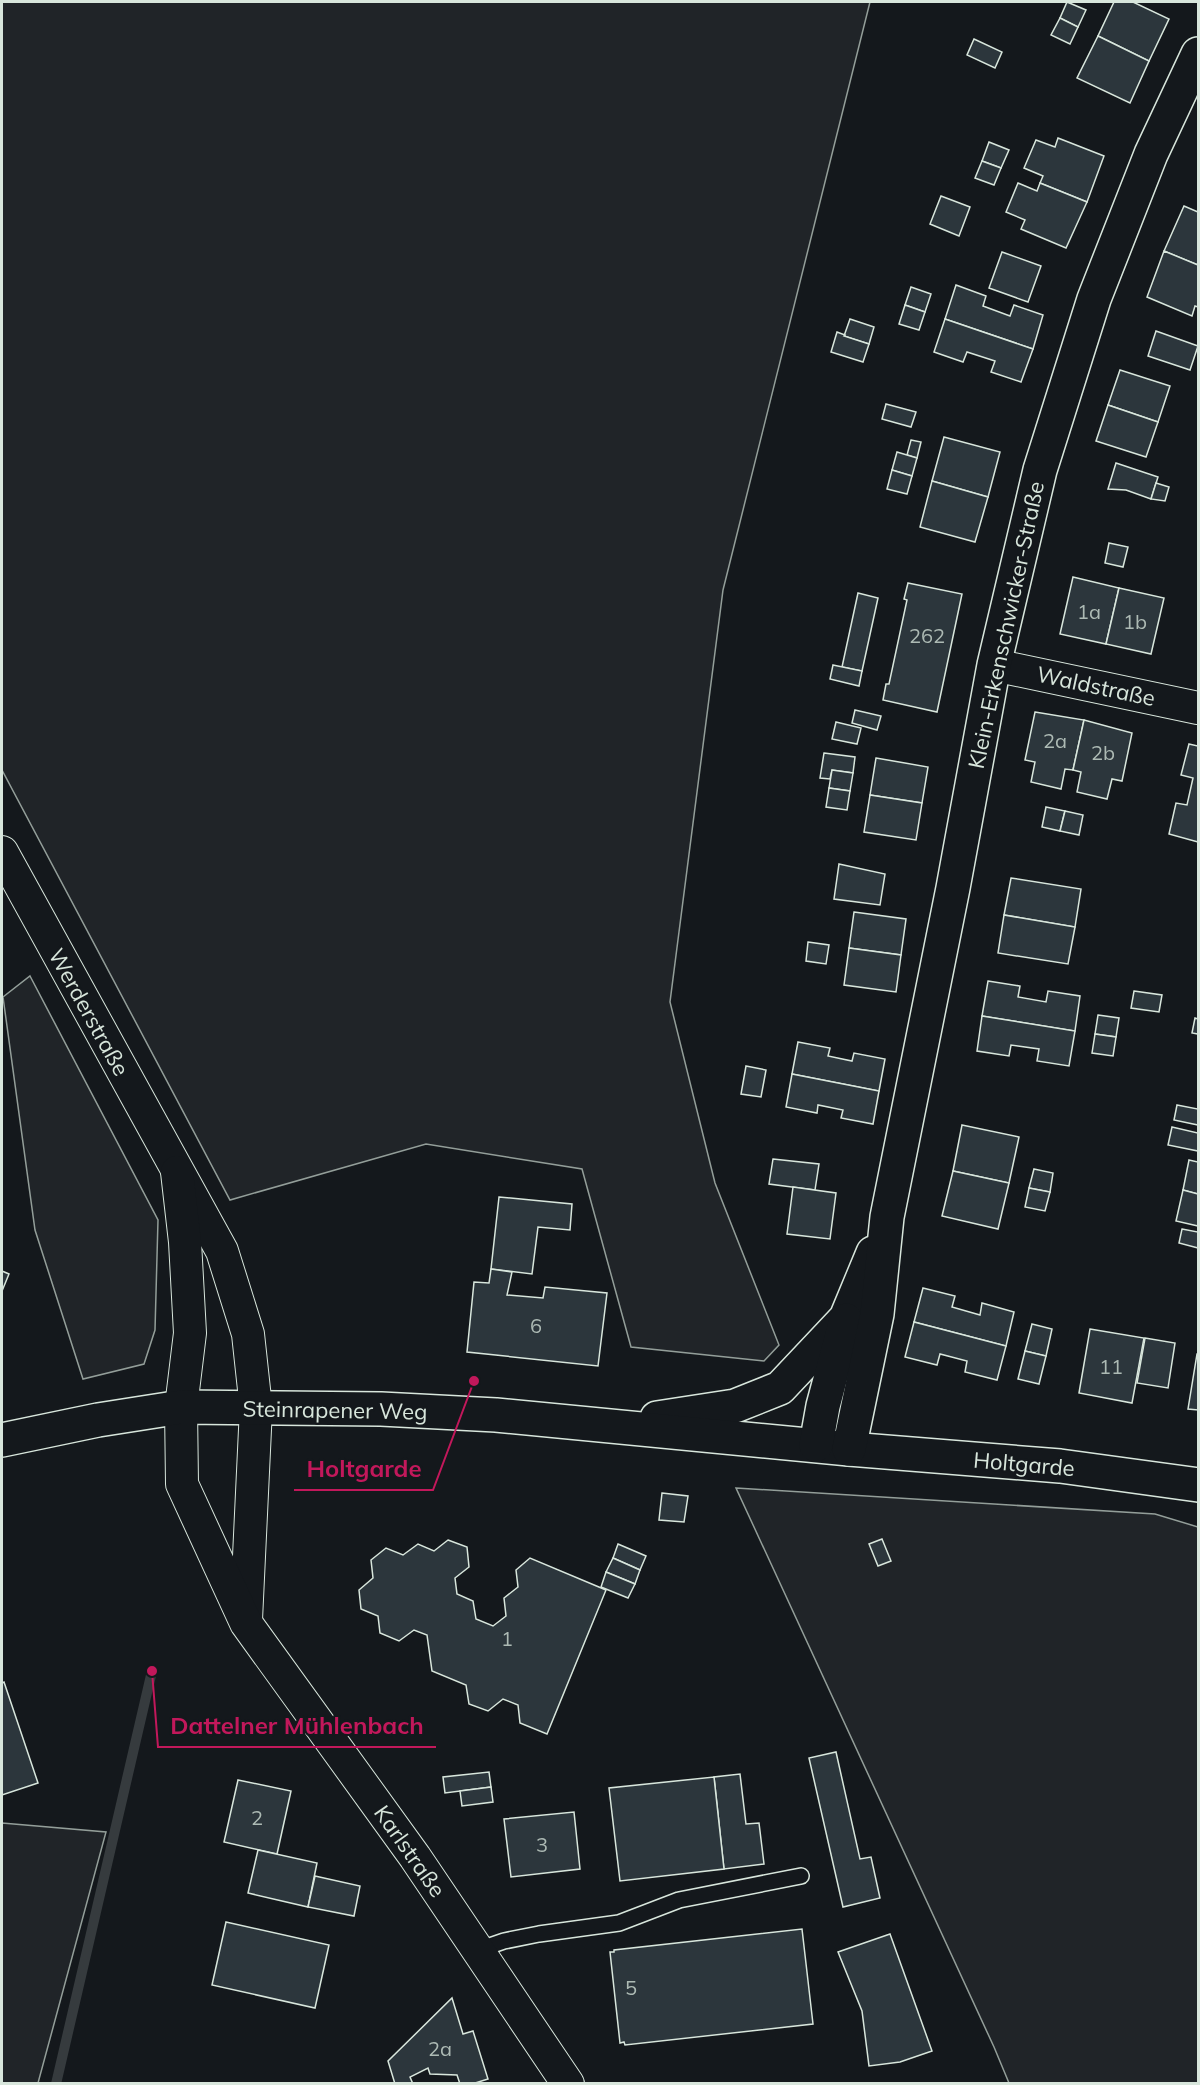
<svg xmlns="http://www.w3.org/2000/svg" width="1200" height="2085" font-family="Mulish,sans-serif">
<style>
.green{fill:#202428;stroke:#939e99;stroke-width:1.5}
.lines{fill:none;stroke-linecap:round;stroke-linejoin:round}
.stream{stroke:#363b3e;stroke-width:10}
.building{fill:#2c363c;stroke:#d8e6dc;stroke-width:1.5}
.lane-casing{stroke:#d8e6dc;stroke-width:18}
.street-casing{stroke:#d8e6dc;stroke-width:34}
.secondary-casing{stroke:#d8e6dc;stroke-width:36}
.lane{stroke:#14181c;stroke-width:15}
.street{stroke:#14181c;stroke-width:32}
.secondary{stroke:#14181c;stroke-width:33}
.labels{text-anchor:middle;dominant-baseline:central;stroke-width:4.5;stroke-linejoin:round;paint-order:stroke}
.number-label{font-size:20px;fill:#adbab4}
.street-label{font-size:22px;fill:#d8e6dc;stroke:#14181c}
.leader{fill:none;stroke:#c2185b;stroke-width:2}
.callout-dot{fill:#c2185b;stroke:#14181c;stroke-width:2}
.callout-label{font-size:24px;text-anchor:middle;font-weight:bold;fill:#c2185b;stroke:#14181c;stroke-width:4.5;stroke-linejoin:round;paint-order:stroke}
</style>
<rect width="100%" height="100%" fill="#14181c"/>
<g class="green">
<polygon points="2,2 870,2 723,590 670,1002 715,1183 779,1345 764,1361 631,1347 582,1169 426,1144 230,1200 2,770"/>
<polygon points="30,976 158,1220 155,1330 144,1364 83,1379 35,1230 3,997"/>
<polygon points="736,1488 1155,1514 1198,1527 1198,2083 1009,2083 994,2047"/>
<polygon points="2,1823 106,1832 38,2083 2,2083"/>
</g>
<g class="lines">
<polyline class="stream" points="56,2084 152,1671"/>
</g>
<g class="building">
<polygon points="1067,2 1086,10 1078,27 1060,18"/>
<polygon points="1114,2 1133,2 1169,19 1149,61 1098,36"/>
<polygon points="1060,18 1078,27 1070,44 1051,35"/>
<polygon points="1098,36 1149,61 1130,103 1077,78"/>
<polygon points="974,39 1002,52 995,68 967,55"/>
<polygon points="1058,138 1104,156 1087,202 1040,183 1043,176 1024,168 1036,140 1055,147"/>
<polygon points="989,142 1009,150 1001,168 982,161"/>
<polygon points="982,161 1001,168 994,185 975,178"/>
<polygon points="1018,183 1037,191 1040,183 1087,202 1066,248 1021,229 1025,220 1006,212"/>
<polygon points="941,196 970,207 959,236 930,224"/>
<polygon points="1184,206 1198,212 1198,265 1164,251"/>
<polygon points="1164,251 1198,265 1198,307 1195,306 1192,316 1147,297"/>
<polygon points="1002,252 1041,266 1028,302 989,288"/>
<polygon points="956,285 986,296 983,306 1010,316 1014,305 1043,315 1033,349 945,319"/>
<polygon points="911,287 931,294 925,312 905,305"/>
<polygon points="905,305 925,312 919,330 899,324"/>
<polygon points="850,319 874,327 869,344 844,336"/>
<polygon points="945,319 1033,349 1021,382 991,372 995,361 967,352 963,362 934,352"/>
<polygon points="1156,331 1198,346 1190,370 1148,356"/>
<polygon points="837,332 845,335 844,336 869,344 863,362 831,352"/>
<polygon points="1120,370 1170,386 1158,422 1108,405"/>
<polygon points="886,404 916,412 911,427 882,419"/>
<polygon points="1108,405 1158,422 1146,457 1096,441"/>
<polygon points="944,437 1000,452 988,497 932,481"/>
<polygon points="911,440 921,442 917,458 907,455"/>
<polygon points="897,452 917,458 912,476 892,470"/>
<polygon points="1116,463 1158,477 1151,499 1126,490 1108,489"/>
<polygon points="892,470 912,476 907,494 887,489"/>
<polygon points="932,481 988,497 975,542 920,527"/>
<polygon points="1156,483 1169,487 1165,501 1151,499"/>
<polygon points="1109,543 1128,547 1123,567 1105,563"/>
<polygon points="1073,577 1119,588 1106,644 1060,634"/>
<polygon points="908,583 962,594 937,712 883,700 886,684 889,684 907,600 904,599"/>
<polygon points="1119,588 1164,598 1151,654 1106,644"/>
<polygon points="858,593 878,598 862,671 842,667"/>
<polygon points="833,665 862,671 859,686 830,679"/>
<polygon points="855,710 881,716 877,730 852,723"/>
<polygon points="1035,712 1084,720 1073,770 1065,769 1061,789 1031,782 1035,762 1025,760"/>
<polygon points="1084,720 1132,733 1122,781 1112,779 1107,799 1077,792 1081,772 1073,770"/>
<polygon points="836,722 861,728 857,744 832,739"/>
<polygon points="1189,744 1198,746 1198,842 1169,834 1176,803 1187,805 1193,778 1181,775"/>
<polygon points="824,753 855,757 853,773 832,770 830,779 820,778"/>
<polygon points="876,758 928,767 922,803 870,795"/>
<polygon points="832,770 853,773 850,791 829,788"/>
<polygon points="829,788 850,791 847,810 826,807"/>
<polygon points="870,795 922,803 916,840 864,832"/>
<polygon points="1046,807 1065,811 1060,831 1042,827"/>
<polygon points="1065,811 1083,815 1079,835 1060,831"/>
<polygon points="839,864 885,874 880,905 834,899"/>
<polygon points="1011,878 1081,889 1075,927 1004,915"/>
<polygon points="854,912 906,919 901,955 849,948"/>
<polygon points="1004,915 1075,927 1068,964 998,953"/>
<polygon points="808,942 829,945 826,964 806,961"/>
<polygon points="849,948 901,955 896,992 844,985"/>
<polygon points="988,981 1020,986 1018,997 1046,1002 1048,991 1080,996 1075,1031 982,1016"/>
<polygon points="1134,991 1162,995 1159,1012 1131,1008"/>
<polygon points="1098,1015 1119,1018 1116,1037 1095,1034"/>
<polygon points="982,1016 1075,1031 1069,1066 1037,1061 1039,1049 1011,1045 1009,1056 977,1051"/>
<polygon points="1195,1018 1198,1019 1198,1034 1192,1033"/>
<polygon points="1095,1034 1116,1037 1113,1056 1092,1053"/>
<polygon points="798,1042 830,1048 828,1056 852,1061 854,1053 885,1059 879,1091 792,1074"/>
<polygon points="746,1066 766,1070 761,1097 741,1094"/>
<polygon points="792,1074 879,1091 873,1124 841,1118 843,1110 818,1105 817,1113 786,1107"/>
<polygon points="1177,1105 1198,1109 1198,1125 1174,1120"/>
<polygon points="962,1125 1019,1137 1009,1183 953,1171"/>
<polygon points="1172,1127 1198,1133 1198,1151 1168,1145"/>
<polygon points="773,1159 819,1164 815,1190 769,1184"/>
<polygon points="1189,1160 1198,1162 1198,1194 1183,1190"/>
<polygon points="1034,1169 1053,1173 1050,1192 1029,1188"/>
<polygon points="953,1171 1009,1183 998,1229 942,1216"/>
<polygon points="793,1187 836,1193 830,1239 787,1234"/>
<polygon points="1029,1188 1050,1192 1045,1211 1025,1207"/>
<polygon points="1183,1190 1198,1194 1198,1226 1176,1221"/>
<polygon points="499,1197 572,1204 570,1230 538,1227 532,1274 491,1269"/>
<polygon points="1182,1229 1198,1232 1198,1248 1179,1243"/>
<polygon points="491,1269 512,1272 507,1295 543,1298 545,1287 607,1293 598,1366 467,1352 474,1282 489,1283"/>
<polygon points="2,1271 9,1274 2,1291"/>
<polygon points="923,1288 955,1296 952,1307 980,1315 982,1303 1014,1312 1006,1346 914,1322"/>
<polygon points="914,1322 1006,1346 997,1380 965,1372 967,1361 940,1354 937,1365 905,1357"/>
<polygon points="1032,1324 1052,1329 1046,1356 1025,1351"/>
<polygon points="1090,1329 1144,1338 1132,1403 1079,1393"/>
<polygon points="1145,1338 1175,1343 1168,1388 1137,1383"/>
<polygon points="1025,1351 1046,1356 1039,1384 1018,1379"/>
<polygon points="1197,1354 1198,1354 1198,1410 1188,1409"/>
<polygon points="662,1493 688,1496 684,1522 659,1520"/>
<polygon points="882,1539 891,1561 878,1566 869,1544"/>
<polygon points="448,1540 467,1547 469,1567 455,1578 457,1594 473,1601 476,1619 493,1626 506,1616 504,1598 518,1587 516,1570 530,1558 606,1590 547,1734 520,1723 518,1705 503,1699 488,1711 469,1704 466,1685 432,1671 427,1635 414,1630 399,1641 380,1633 378,1616 361,1609 359,1590 373,1578 371,1560 386,1548 403,1555 418,1544 434,1551"/>
<polygon points="618,1544 646,1556 640,1570 613,1558"/>
<polygon points="613,1558 640,1570 635,1584 606,1572"/>
<polygon points="606,1572 635,1584 628,1598 601,1587"/>
<polygon points="4,1682 38,1783 2,1795 2,1683"/>
<polygon points="836,1752 860,1859 871,1857 880,1898 843,1907 809,1758"/>
<polygon points="489,1772 491,1787 445,1793 443,1777"/>
<polygon points="740,1774 746,1824 759,1823 764,1864 724,1869 714,1777"/>
<polygon points="714,1777 724,1869 620,1881 609,1788"/>
<polygon points="238,1780 291,1791 277,1854 224,1842"/>
<polygon points="491,1787 493,1802 462,1806 460,1791"/>
<polygon points="574,1812 580,1869 511,1877 504,1819"/>
<polygon points="258,1850 317,1863 308,1907 248,1893"/>
<polygon points="315,1876 360,1886 354,1916 308,1907"/>
<polygon points="226,1922 329,1945 315,2008 212,1985"/>
<polygon points="802,1929 813,2024 625,2045 624,2042 620,2043 610,1952 614,1952 614,1950"/>
<polygon points="890,1934 932,2051 900,2062 869,2066 862,2011 838,1952"/>
<polygon points="452,1998 463,2034 473,2031 488,2079 472,2084 460,2084 457,2075 430,2074 428,2068 410,2077 413,2084 395,2084 388,2061"/>
</g>
<g class="lines">
<defs>
<polyline id="lane" points="478,1950 504,1941 539,1934 619,1923 679,1900 801,1876"/>
<g id="street">
<polyline points="994,665 1198,708"/>
<polyline points="2,852 222,1251 248,1334 256,1408 246,1620"/>
<polyline points="177,1172 185,1242 190,1333 181,1407 182,1484 246,1623 415,1857 568,2084"/>
</g>
<g id="secondary">
<polyline points="657,1418 735,1406 780,1388 846,1318 873,1253"/>
<polyline points="2,1440 98,1420 181,1407 381,1409 496,1415 849,1449 1060,1466 1198,1485"/>
<polyline points="816,1445 823,1406 846,1320"/>
<polyline points="849,1449 877,1314 887,1217 953,888 994,665 1040,470 1094,299 1151,154 1198,54"/>
</g>
</defs>
<use href="#lane" class="lane-casing"/>
<use href="#street" class="street-casing"/>
<use href="#secondary" class="secondary-casing"/>
<use href="#lane" class="lane"/>
<use href="#street" class="street"/>
<use href="#secondary" class="secondary"/>
</g>
<g class="labels">
<g class="number-label">
<text x="1089" y="611">1a</text>
<text x="1135" y="621">1b</text>
<text x="927" y="635">262</text>
<text x="1055" y="740">2a</text>
<text x="1103" y="752">2b</text>
<text x="536" y="1325">6</text>
<text x="1111" y="1366">11</text>
<text x="507" y="1638">1</text>
<text x="257" y="1817">2</text>
<text x="542" y="1844">3</text>
<text x="631" y="1987">5</text>
<text x="440" y="2048">2a</text>
</g>
<g class="street-label">
<text transform="translate(1006 625) rotate(-78)">Klein-Erkenschwicker-Straße</text>
<text transform="translate(1096 686) rotate(12)">Waldstraße</text>
<text transform="translate(89 1012) rotate(61)">Werderstraße</text>
<text transform="translate(335 1410) rotate(1)">Steinrapener Weg</text>
<text transform="translate(1024 1464) rotate(5)">Holtgarde</text>
<text transform="translate(410 1851) rotate(55)">Karlstraße</text>
</g>
</g>
<path class="leader" d="M474 1381L433 1490H294M152 1671L158 1747H436"/>
<g class="callout-dot">
<circle cx="474" cy="1381" r="6"/>
<circle cx="152" cy="1671" r="6"/>
</g>
<g class="callout-label">
<text x="364" y="1477">Holtgarde</text>
<text x="297" y="1734">Dattelner Mühlenbach</text>
</g>
<rect width="1200" height="2085" fill="none" stroke="#d8e6dc" stroke-width="6"/>
</svg>
